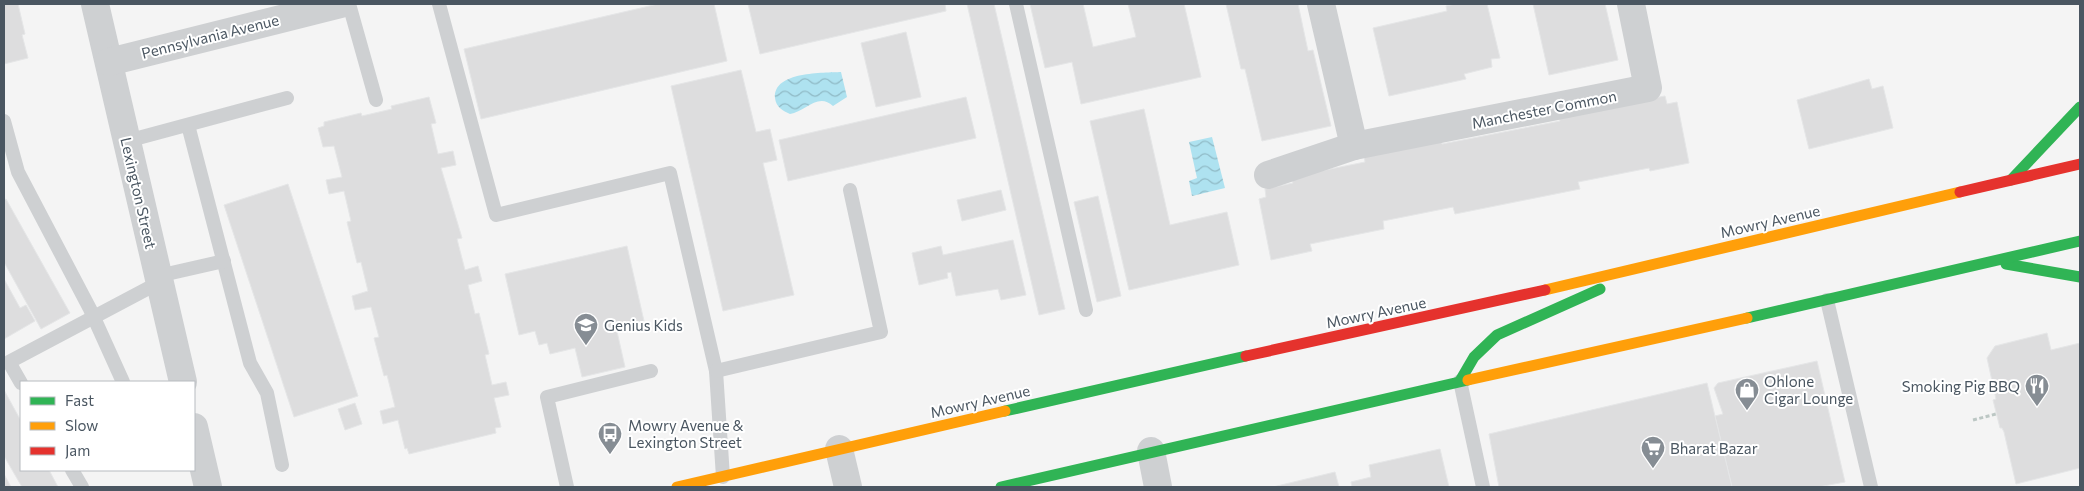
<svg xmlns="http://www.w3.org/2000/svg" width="2084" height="491" font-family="Commissioner,sans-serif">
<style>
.water{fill:url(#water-waves)}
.building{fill:#ddddde;stroke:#e5e6e7}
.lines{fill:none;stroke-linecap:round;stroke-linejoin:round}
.path{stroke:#bcc7c4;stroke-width:3;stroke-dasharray:4 2.5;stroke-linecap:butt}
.lane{stroke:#ced0d2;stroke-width:14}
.street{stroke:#ced0d2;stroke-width:28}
.fast{stroke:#30b455;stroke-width:11}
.slow{stroke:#ff9f0a;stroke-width:11}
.jam{stroke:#e5322d;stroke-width:11}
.labels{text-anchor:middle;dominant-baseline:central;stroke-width:4;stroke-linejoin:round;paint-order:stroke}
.street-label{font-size:15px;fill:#4a5661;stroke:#fff}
.poi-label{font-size:15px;fill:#4a5661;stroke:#fff;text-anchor:start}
</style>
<defs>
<pattern id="water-waves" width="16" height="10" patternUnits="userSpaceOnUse" patternTransform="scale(1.25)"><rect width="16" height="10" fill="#aee2f0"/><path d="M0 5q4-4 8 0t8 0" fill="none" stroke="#90bac6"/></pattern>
</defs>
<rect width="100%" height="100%" fill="#f4f4f4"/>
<g class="water">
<path d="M841 72 847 97 833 106C818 92 805 112 790 114 783 111 776 107 775 98 773 71 824 73 841 72Z"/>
<polygon points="1212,137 1225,188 1192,196 1189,181 1197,178 1189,142"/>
</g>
<g class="building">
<polygon points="4,4 18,4 25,34 22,35 28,58 4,64"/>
<polygon points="658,4 714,4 727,61 481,119 464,49"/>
<polygon points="748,4 945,4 946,11 760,54"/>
<polygon points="967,4 994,4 1065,309 1039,315"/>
<polygon points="1030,4 1083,4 1093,47 1136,37 1128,4 1184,4 1201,77 1081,104 1072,62 1045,68"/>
<polygon points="1226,4 1298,4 1308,51 1313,50 1331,126 1262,141 1245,69 1241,69"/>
<polygon points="1456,4 1487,4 1500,58 1491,59 1492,67 1464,74 1466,79 1389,96 1373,28 1447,11 1446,6"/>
<polygon points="1533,4 1605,4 1618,60 1549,75"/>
<polygon points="906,32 921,97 876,107 861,43"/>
<polygon points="741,70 756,132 770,129 777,160 763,163 794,295 723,311 671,86"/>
<polygon points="1869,79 1872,89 1883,86 1893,128 1809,149 1797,100"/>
<polygon points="1665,96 1667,104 1677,102 1689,163 1650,171 1649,168 1578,182 1580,189 1455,214 1453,207 1383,221 1384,229 1310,244 1312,251 1271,260 1259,199 1266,197 1265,189 1293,183 1291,177 1365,162 1364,155 1441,139 1442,144 1560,121 1559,115"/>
<polygon points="429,97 436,123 431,124 438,154 453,151 456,165 441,168 462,238 457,239 465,270 478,266 482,281 468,285 475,314 479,313 489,354 485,355 492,385 506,382 509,395 494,398 501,427 495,428 496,433 409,454 407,448 405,449 398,420 383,424 380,411 395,407 387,375 384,376 374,338 379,337 371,307 355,310 352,296 368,291 361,262 357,263 347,222 351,221 344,191 329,194 326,180 342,177 334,146 323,147 318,128 324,126 324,122 361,113 362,116 392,109 391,106"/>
<polygon points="966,97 976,138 788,181 779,140"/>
<polygon points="1144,109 1170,225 1227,212 1239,265 1129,290 1090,121"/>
<polygon points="288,184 358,396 294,417 224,205"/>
<polygon points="1001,190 1006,210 962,221 957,200"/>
<polygon points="1098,196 1121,296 1097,302 1074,202"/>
<polygon points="6,199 70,313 41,329 4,262 4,200"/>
<polygon points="1013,240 1026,295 1001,300 998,289 956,296 951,272 947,273 948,278 919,285 912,253 941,246 943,255"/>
<polygon points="627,246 644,321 616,327 625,367 582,377 575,348 550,354 547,343 539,345 535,331 519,335 505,274"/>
<polygon points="4,279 20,308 26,305 35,321 4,339"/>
<polygon points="2047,333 2051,350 2080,343 2080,468 2016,484 2004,432 2002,428 2000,428 1993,400 1996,399 1987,358 1995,346"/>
<polygon points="1817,361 1845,482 1818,487 1732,487 1715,416 1723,414 1714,388 1718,383"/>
<polygon points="1707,383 1732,487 1499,487 1489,434"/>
<polygon points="4,390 21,421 21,470 49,470 58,487 22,487 4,456"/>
<polygon points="355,403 362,424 345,430 338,409"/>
<polygon points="1440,449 1449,487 1352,487 1351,482 1371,477 1369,465"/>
<polygon points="1335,472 1339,487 1273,487"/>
<polygon points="4,474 11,487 4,487"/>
</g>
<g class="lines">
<polyline class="path" points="1973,420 1996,414"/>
<g class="lane">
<polyline points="349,4 376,100"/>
<polyline points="439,4 496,215 670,173 716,371 723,477"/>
<polyline points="1016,4 1086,310"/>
<polyline points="4,121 18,172 90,309 123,382"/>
<polyline points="188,125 250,363 267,393 282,465"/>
<polyline points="127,141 287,98"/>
<polyline points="158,276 224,261"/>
<polyline points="1827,300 1871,487"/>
<polyline points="716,371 881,332 850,190"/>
<polyline points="1460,381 1483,487"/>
<polyline points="21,383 9,362 160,282"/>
<polyline points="72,470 82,487"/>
<polyline points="567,487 547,397 651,371"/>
</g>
<g class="street">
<polyline points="95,4 183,382"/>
<polyline points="1321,4 1354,146"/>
<polyline points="109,62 341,4"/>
<polyline points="1268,175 1354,146 1648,88 1631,4"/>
<polyline points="194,427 208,487"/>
<polyline points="839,449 848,487"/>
<polyline points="1151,451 1158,487"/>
</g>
<g class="fast">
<polyline points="2011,180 2080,107"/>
<polyline points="2006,264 2080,277"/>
<polyline points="1747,318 2080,241"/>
<polyline points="1460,381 1474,357 1497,335 1600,289"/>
<polyline points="1005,411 1246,356"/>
<polyline points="1001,487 1468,380"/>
</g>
<g class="slow">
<polyline points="1545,290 1960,192"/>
<polyline points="1468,380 1747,318"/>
<polyline points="677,487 1005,411"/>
</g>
<g class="jam">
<polyline points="1960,192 2080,164"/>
<polyline points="1246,356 1545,290"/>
</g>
</g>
<defs>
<symbol id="school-pin" viewBox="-11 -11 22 30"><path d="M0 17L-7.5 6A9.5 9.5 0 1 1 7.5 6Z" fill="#868d94" stroke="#fff"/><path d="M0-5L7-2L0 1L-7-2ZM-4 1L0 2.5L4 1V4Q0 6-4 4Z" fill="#fff"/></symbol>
<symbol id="restaurant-pin" viewBox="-11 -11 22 30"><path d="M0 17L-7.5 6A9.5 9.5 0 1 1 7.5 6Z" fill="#868d94" stroke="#fff"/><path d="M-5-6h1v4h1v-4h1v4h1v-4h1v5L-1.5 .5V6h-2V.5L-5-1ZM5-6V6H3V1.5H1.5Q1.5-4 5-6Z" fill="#fff"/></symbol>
<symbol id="shop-pin" viewBox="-11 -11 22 30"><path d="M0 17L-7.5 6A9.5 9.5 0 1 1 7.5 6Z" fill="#868d94" stroke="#fff"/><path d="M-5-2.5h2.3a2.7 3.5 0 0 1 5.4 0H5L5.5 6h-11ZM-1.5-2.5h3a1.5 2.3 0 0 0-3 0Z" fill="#fff"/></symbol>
<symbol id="bus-pin" viewBox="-11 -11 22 30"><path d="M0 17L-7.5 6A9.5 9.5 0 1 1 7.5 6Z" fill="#868d94" stroke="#fff"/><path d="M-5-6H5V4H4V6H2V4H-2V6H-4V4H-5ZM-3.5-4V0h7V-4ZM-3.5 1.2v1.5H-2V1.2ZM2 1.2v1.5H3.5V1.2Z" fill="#fff"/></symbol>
<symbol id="supermarket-pin" viewBox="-11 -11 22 30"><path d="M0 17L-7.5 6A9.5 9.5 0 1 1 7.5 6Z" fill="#868d94" stroke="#fff"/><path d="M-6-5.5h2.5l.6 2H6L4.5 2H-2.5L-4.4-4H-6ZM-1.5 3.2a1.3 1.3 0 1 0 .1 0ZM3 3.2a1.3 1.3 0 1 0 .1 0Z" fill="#fff"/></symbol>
</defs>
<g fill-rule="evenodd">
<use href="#school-pin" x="572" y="311" width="28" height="38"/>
<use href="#restaurant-pin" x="2023" y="372" width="28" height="38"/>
<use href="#shop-pin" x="1733" y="376" width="28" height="38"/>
<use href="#bus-pin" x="596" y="420" width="28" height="38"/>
<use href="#supermarket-pin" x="1639" y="434" width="28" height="38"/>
</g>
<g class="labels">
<g class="street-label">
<text transform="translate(210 36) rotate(-14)">Pennsylvania Avenue</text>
<text transform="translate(1544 109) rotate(-11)">Manchester Common</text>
<text transform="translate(139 193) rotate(77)">Lexington Street</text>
<text transform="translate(1770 221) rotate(-13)">Mowry Avenue</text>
<text transform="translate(1376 312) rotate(-12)">Mowry Avenue</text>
<text transform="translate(980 401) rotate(-13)">Mowry Avenue</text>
</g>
<g class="poi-label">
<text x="604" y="325">Genius Kids</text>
<text x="1764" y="381">Ohlone<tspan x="1764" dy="17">Cigar Lounge</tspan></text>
<text x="2020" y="386" text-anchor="end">Smoking Pig BBQ</text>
<text x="628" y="425">Mowry Avenue &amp;<tspan x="628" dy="17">Lexington Street</tspan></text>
<text x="1670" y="448">Bharat Bazar</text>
</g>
</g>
<rect width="2084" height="491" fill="none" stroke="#4a5661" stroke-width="10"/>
<rect x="20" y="381" width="175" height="90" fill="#ffffff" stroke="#b7bbc0"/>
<rect x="30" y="397" width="25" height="8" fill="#30b455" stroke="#b7bbc0"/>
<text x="65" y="406" font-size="15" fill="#4a5661">Fast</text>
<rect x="30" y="422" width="25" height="8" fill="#ff9f0a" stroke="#b7bbc0"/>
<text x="65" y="431" font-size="15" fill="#4a5661">Slow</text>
<rect x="30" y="447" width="25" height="8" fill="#e5322d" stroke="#b7bbc0"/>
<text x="65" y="456" font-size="15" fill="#4a5661">Jam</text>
</svg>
